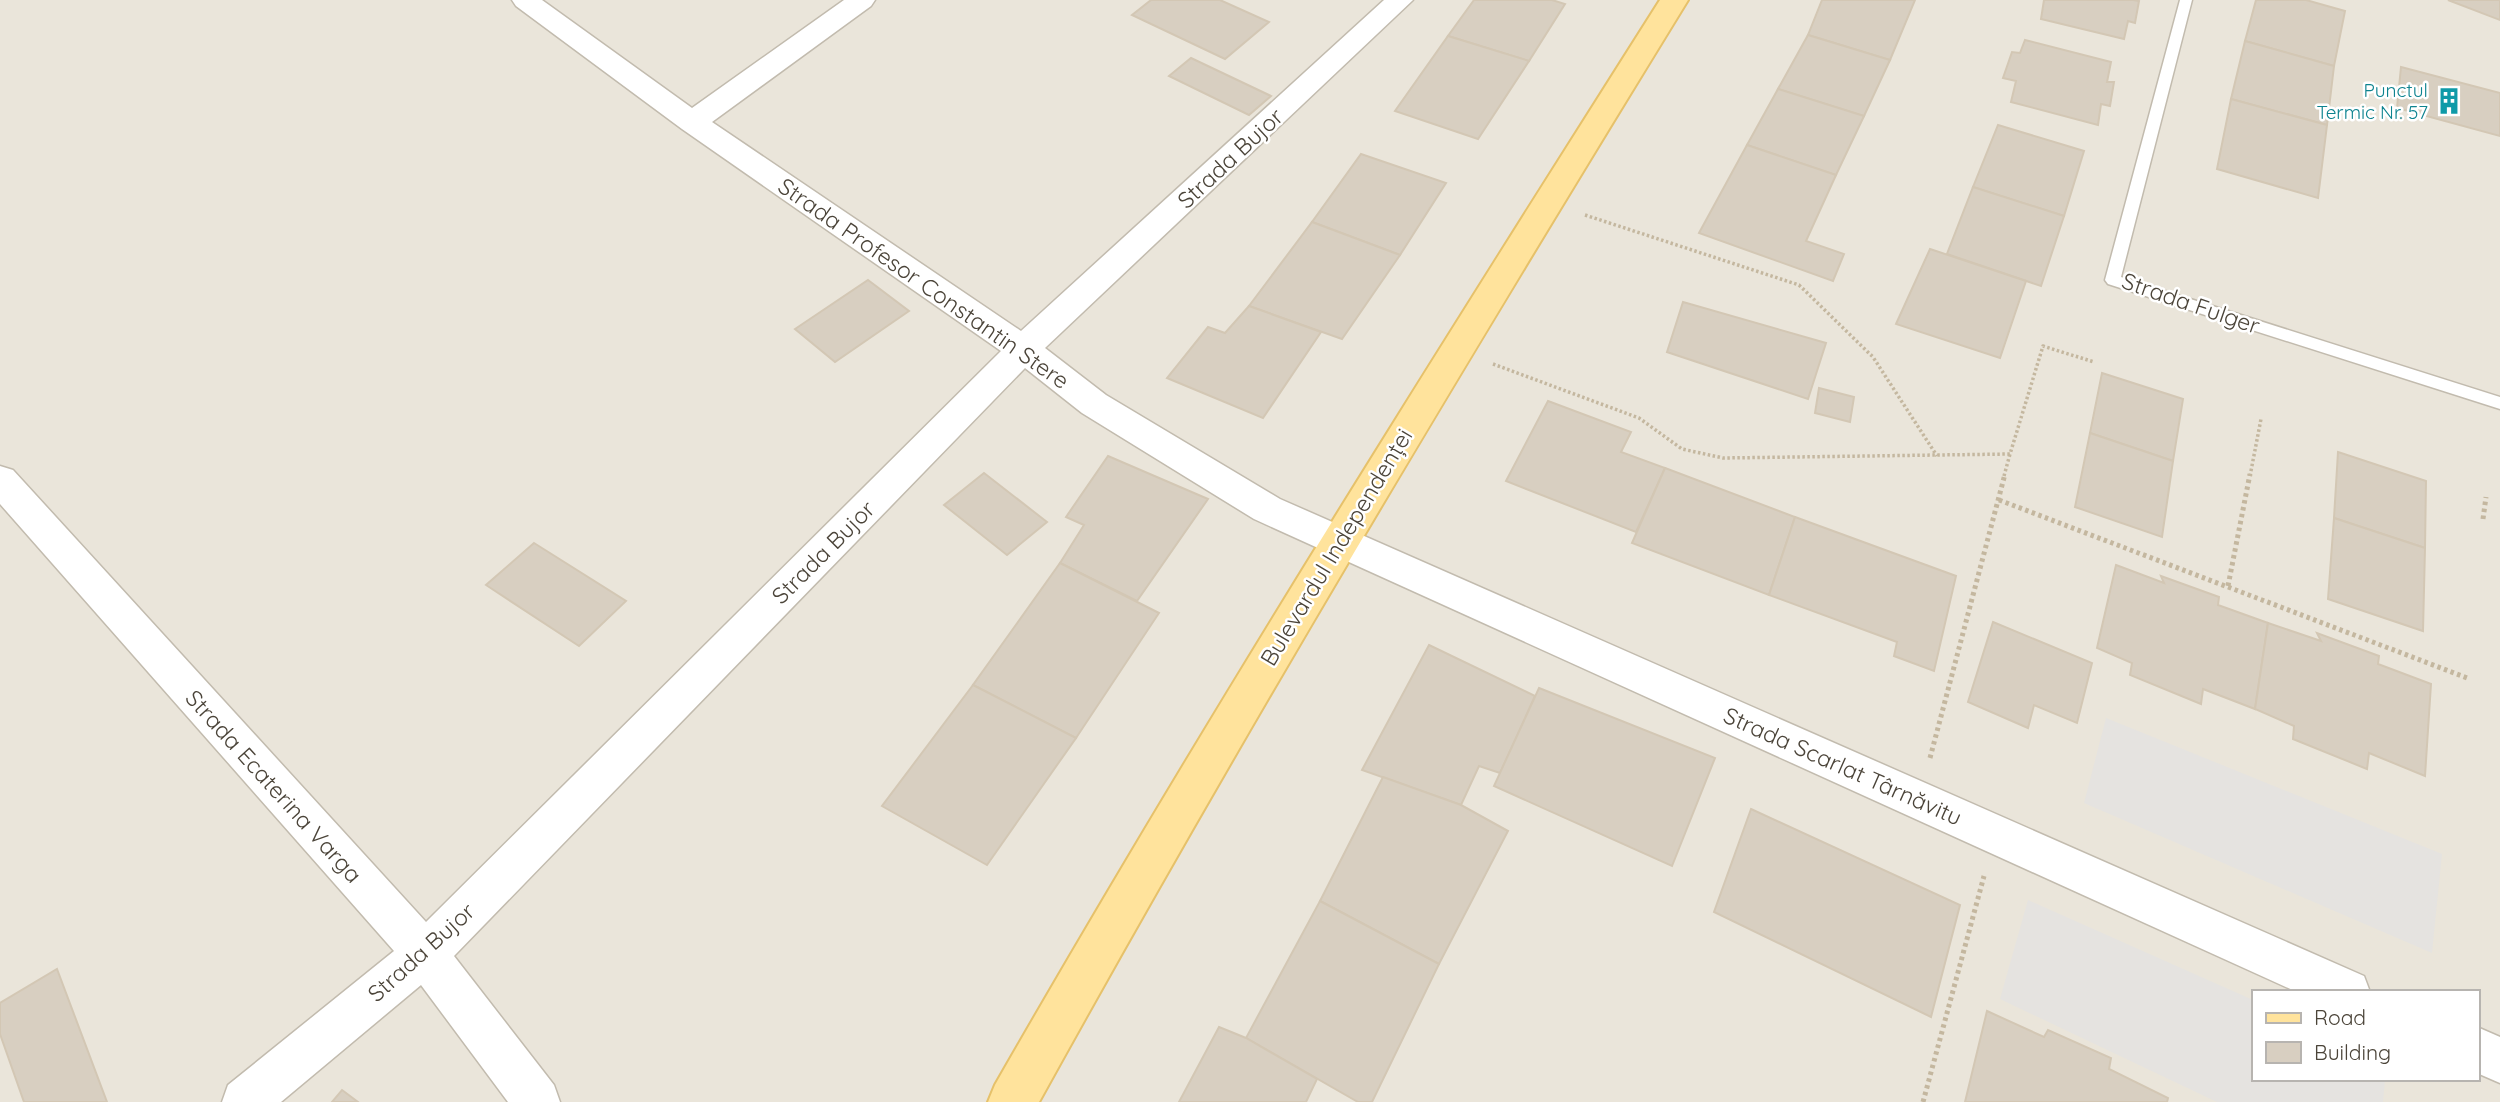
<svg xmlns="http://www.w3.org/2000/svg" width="2500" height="1102" font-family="Quicksand,sans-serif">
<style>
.residential{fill:#eae5da;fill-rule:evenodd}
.parking{fill:#e5e3e0}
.building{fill:#d8cfc1;stroke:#d3c7b4;stroke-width:2}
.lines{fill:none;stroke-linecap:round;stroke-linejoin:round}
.lane-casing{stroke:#c2bbae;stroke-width:3}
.street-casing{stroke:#c2bbae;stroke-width:3}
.primary-casing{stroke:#e6c16a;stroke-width:4}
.path-far1{stroke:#c4b79f;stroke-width:3.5;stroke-dasharray:2.5 2.5;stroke-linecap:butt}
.path{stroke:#c4b79f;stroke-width:5;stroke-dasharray:3.5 3.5;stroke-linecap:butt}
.lane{fill:#fff;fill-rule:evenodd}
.street{fill:#fff;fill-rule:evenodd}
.primary{fill:#ffe39c;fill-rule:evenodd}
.labels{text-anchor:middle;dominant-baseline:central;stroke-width:5;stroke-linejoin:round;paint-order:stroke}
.far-culture-label{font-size:19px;fill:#0d838f;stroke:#fff;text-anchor:end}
.street-label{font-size:23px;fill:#4b4439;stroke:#fff}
</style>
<rect width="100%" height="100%" fill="#f6f3ec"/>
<path class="residential" d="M0 0H2500V1102H0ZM2253 992H2477V1079H2253Z"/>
<g class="parking">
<polygon points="2106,718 2442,854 2432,953 2084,803"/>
<polygon points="2028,900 2253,1000 2253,1079 2385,1079 2383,1102 2217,1102 2000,999"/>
</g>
<g class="building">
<polygon points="1151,0 1220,0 1269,22 1225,59 1132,15"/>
<polygon points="1474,0 1552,0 1565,4 1529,61 1448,36"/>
<polygon points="1822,0 1915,0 1890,60 1808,35"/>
<polygon points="2044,0 2133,0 2139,1 2135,23 2128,21 2124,39 2041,19"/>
<polygon points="2256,0 2306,0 2345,11 2334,66 2245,41"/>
<polygon points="2448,0 2500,0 2500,20"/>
<polygon points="1808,35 1890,60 1864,116 1778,89"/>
<polygon points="1448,36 1529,61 1478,139 1395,111"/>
<polygon points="2025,40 2111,62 2107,82 2114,82 2110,106 2101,104 2098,125 2011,102 2016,81 2003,78 2012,52 2020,53"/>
<polygon points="2245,41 2334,66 2327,125 2231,99"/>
<polygon points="1191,58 1271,96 1249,115 1169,76"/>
<polygon points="2401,67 2500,93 2500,136 2397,108"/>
<polygon points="1778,89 1864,116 1836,175 1747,145"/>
<polygon points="2231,99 2327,125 2318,198 2217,169"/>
<polygon points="1998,125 2084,151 2064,216 1973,187"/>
<polygon points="1747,145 1836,175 1806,241 1844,254 1833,281 1699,233"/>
<polygon points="1361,154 1446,183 1400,255 1312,222"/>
<polygon points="1973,187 2064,216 2041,286 1947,254"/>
<polygon points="1312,222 1400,255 1342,339 1249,306"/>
<polygon points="1930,249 2026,281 2000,358 1896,324"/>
<polygon points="868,280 909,311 835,362 795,329"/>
<polygon points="1683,302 1826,343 1808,399 1667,352"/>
<polygon points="1249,306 1321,332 1263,418 1167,378 1208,327 1225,333"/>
<polygon points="2102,373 2183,399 2173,461 2090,433"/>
<polygon points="1819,388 1854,397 1850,422 1815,413"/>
<polygon points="1548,401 1631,432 1621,452 1665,468 1636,532 1506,481"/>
<polygon points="2090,433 2173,461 2162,537 2075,507"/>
<polygon points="2338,452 2426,481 2425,548 2334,518"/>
<polygon points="1108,456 1208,499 1137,601 1060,563 1084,525 1066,517"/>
<polygon points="1665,468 1795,517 1769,595 1632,543"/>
<polygon points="984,473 1047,522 1007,555 944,505"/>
<polygon points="1795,517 1956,576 1934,671 1894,656 1897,642 1769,595"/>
<polygon points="2334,518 2425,548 2423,631 2328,599"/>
<polygon points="534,543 626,601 579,646 486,585"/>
<polygon points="1060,563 1159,613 1076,738 973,685"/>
<polygon points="2116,565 2164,583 2161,576 2219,597 2218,605 2268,623 2255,709 2203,689 2201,704 2130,675 2132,663 2097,648"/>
<polygon points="1993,622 2092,663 2077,723 2034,705 2028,728 1968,702"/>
<polygon points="2268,623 2321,641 2317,633 2379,656 2378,664 2431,684 2425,776 2369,753 2367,769 2293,739 2294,726 2255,709"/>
<polygon points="1429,645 1535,696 1500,773 1479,766 1461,805 1362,770"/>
<polygon points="973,685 1076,738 987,865 882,806"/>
<polygon points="1539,688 1715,758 1672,866 1494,786"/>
<polygon points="1383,777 1461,805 1508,831 1439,964 1320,901"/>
<polygon points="1751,809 1960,905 1931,1017 1714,912"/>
<polygon points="1320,901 1439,964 1372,1102 1358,1102 1246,1038"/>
<polygon points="57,969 107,1102 24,1102 0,1034 0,1003"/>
<polygon points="1987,1011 2044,1037 2048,1030 2111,1058 2109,1069 2168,1098 2167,1102 1965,1102"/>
<polygon points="1219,1027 1246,1038 1317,1079 1306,1102 1179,1102"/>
<polygon points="342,1090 358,1102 332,1102"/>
</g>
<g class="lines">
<defs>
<polygon id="lane" points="2180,0 2192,0 2121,277 2500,397 2500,409 2108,284 2105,280"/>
<g id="street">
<polygon points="512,0 542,0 692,108 844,0 875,0 871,6 712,122 1021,331 1384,0 1413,0 1045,348 1106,395 1280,499 2364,976 2370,992 2297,992 1254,519 1082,413 1025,368 454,956 554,1085 560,1102 508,1102 421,985 281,1102 222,1102 228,1085 394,951 0,504 0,466 13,470 426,922 1001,351 682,129 516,6"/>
<polygon points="2477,1027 2500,1037 2500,1083 2477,1073"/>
</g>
<path id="primary" d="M1660 0H1688C1465 363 1245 729 1039 1102H988L995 1085C1206 717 1433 358 1660 0Z"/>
</defs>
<use href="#lane" class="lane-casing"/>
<use href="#street" class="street-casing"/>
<use href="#primary" class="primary-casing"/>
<g class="path-far1">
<polyline points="1585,215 1799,285 1873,357 1937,456"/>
<polyline points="1493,364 1639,418 1682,449 1723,458 2010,454 2043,346 2094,362"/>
<polyline points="2004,476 2010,454"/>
<polyline points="2250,476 2261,419"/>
</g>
<g class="path">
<polyline points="1999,500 2470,679"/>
<polyline points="2483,519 2486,497"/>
<polyline points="2228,586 2250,474"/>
<polyline points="1930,758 2005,474"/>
<polyline points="1923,1102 1984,876"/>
</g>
<use href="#lane" class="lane"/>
<use href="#street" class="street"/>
<use href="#primary" class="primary"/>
</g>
<defs>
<symbol id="building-bare" viewBox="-9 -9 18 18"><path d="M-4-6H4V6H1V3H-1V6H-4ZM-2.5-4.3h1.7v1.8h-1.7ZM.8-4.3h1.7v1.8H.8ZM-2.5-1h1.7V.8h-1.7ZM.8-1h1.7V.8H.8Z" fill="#0f9aa8" stroke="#fff" stroke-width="2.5" paint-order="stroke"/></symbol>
</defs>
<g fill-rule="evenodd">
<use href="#building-bare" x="2430" y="82" width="38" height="38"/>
</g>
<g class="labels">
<g class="far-culture-label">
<text x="2428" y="90">Punctul<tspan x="2428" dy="22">Termic Nr. 57</tspan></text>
</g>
<g class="street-label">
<text transform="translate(1230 158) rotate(-43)">Strada Bujor</text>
<text transform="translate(924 283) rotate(35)">Strada Profesor Constantin Stere</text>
<text transform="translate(2191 303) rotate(19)">Strada Fulger</text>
<text transform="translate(1336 547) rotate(-59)">Bulevardul Independenței</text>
<text transform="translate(823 552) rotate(-45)">Strada Bujor</text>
<text transform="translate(1843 766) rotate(24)">Strada Scarlat Târnăvitu</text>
<text transform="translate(274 786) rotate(48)">Strada Ecaterina Varga</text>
<text transform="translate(421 952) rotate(-42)">Strada Bujor</text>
</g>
</g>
<rect x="2252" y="990" width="228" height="91" fill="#ffffff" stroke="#b7b4b0" stroke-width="2"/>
<rect x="2266" y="1013" width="35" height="10" fill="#ffe39c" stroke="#b7b4b0" stroke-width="2"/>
<text x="2314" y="1025" font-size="21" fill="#4b4439">Road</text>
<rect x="2266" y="1042" width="35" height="21" fill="#d8cfc1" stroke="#b7b4b0" stroke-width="2"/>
<text x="2314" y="1060" font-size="21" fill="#4b4439">Building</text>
</svg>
